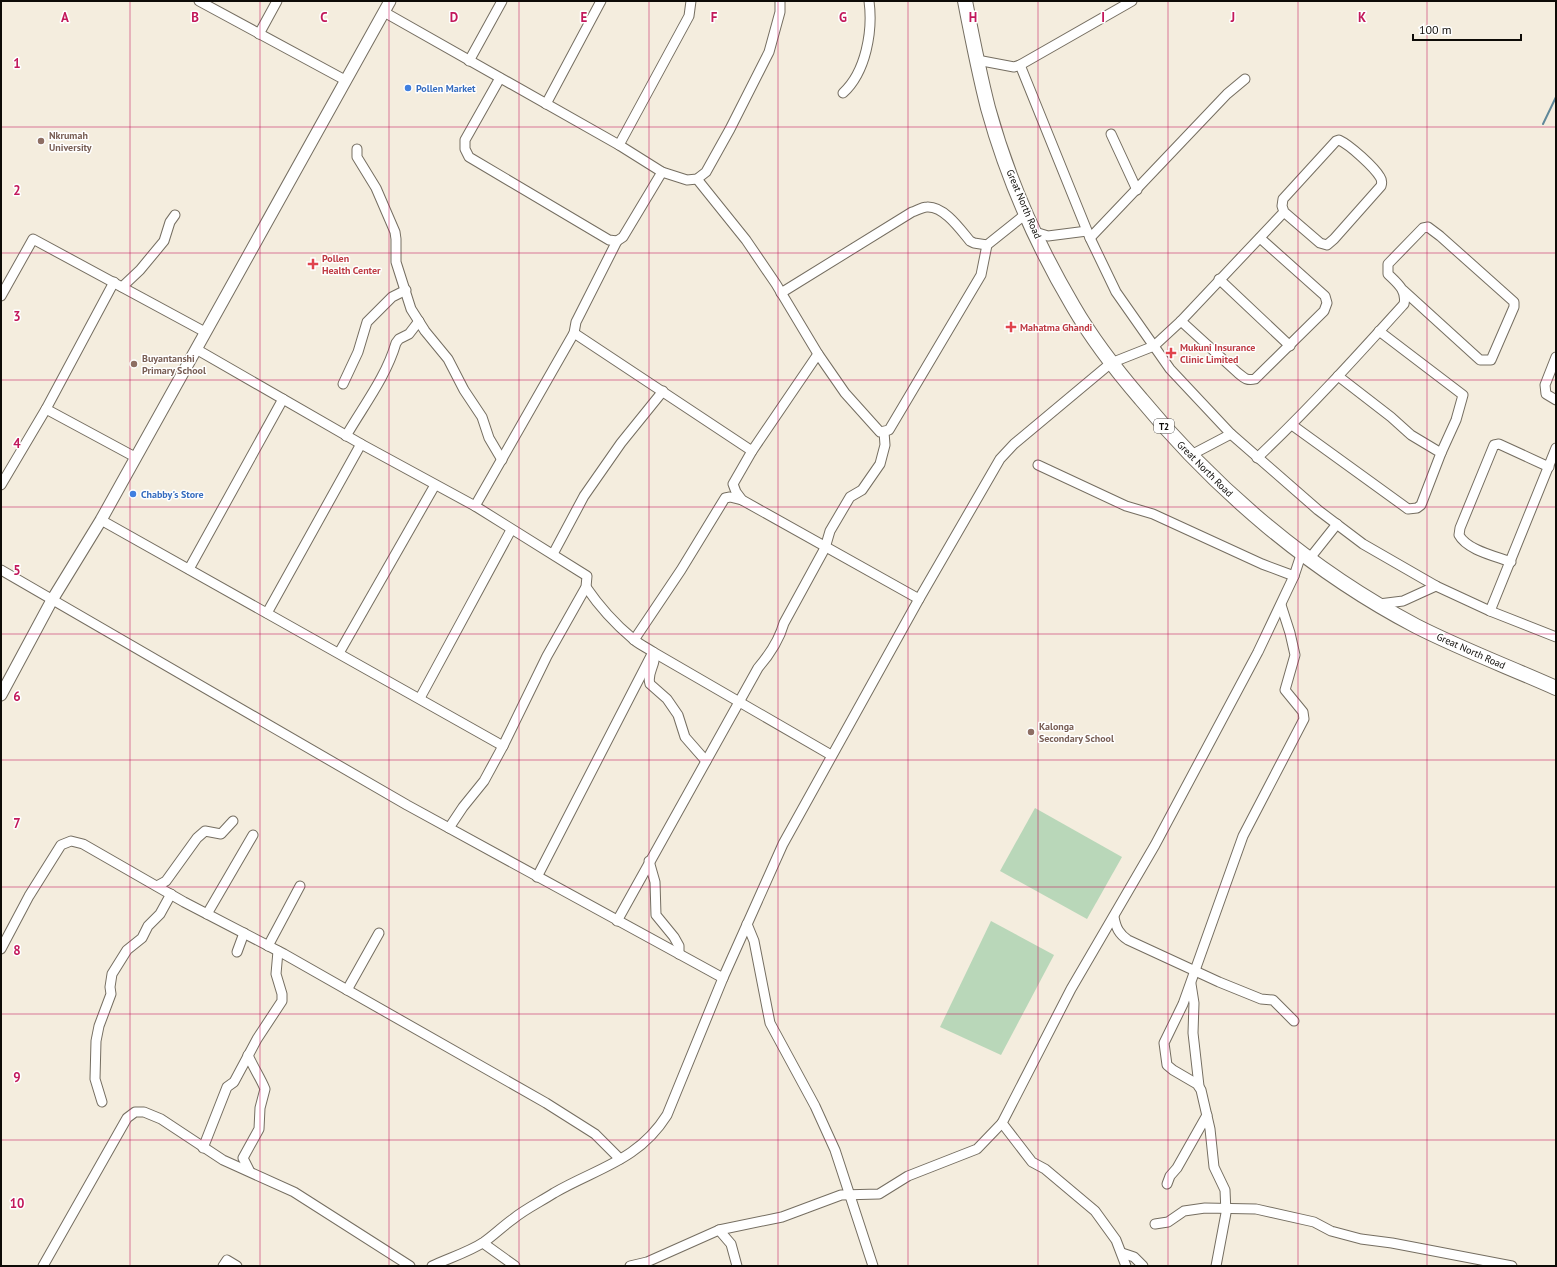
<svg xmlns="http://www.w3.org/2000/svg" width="1557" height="1267" font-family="'PT Sans',sans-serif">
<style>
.green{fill:#b9d7b9}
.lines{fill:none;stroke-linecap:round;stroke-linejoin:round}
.stream{stroke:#5f8899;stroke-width:2}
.minor-casing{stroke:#756e61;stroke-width:11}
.tertiary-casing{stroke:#756e61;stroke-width:13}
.trunk-casing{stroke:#756e61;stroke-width:16}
.minor{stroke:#fff;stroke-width:9}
.tertiary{stroke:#fff;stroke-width:11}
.trunk{stroke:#fff;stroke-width:14}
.grid{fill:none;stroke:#c2185b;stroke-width:1;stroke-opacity:0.55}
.shop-dot{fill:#3f7fe0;stroke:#fff;stroke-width:1.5}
.education-dot{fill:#8d6e63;stroke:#fff;stroke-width:1.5}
.health-dot{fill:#e0444e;stroke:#fff;stroke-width:1.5}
.labels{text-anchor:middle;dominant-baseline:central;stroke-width:3;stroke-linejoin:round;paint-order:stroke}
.shield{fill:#fff;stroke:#565451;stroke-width:1}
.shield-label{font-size:9px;font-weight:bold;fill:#0d0b07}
.shop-label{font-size:10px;font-weight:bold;fill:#366cbe;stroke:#fff;text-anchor:start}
.education-label{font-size:10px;font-weight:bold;fill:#785e54;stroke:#fff;text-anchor:start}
.street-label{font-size:10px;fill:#0d0b07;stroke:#fff}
.health-label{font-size:10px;font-weight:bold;fill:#be3a42;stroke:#fff;text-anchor:start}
.grid-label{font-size:13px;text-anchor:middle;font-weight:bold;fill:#c2185b;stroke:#fff;stroke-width:3;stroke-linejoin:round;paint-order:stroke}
</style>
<rect width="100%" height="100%" fill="#f4edde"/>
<g class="green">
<polygon points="1035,808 1122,857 1087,919 1000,871"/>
<polygon points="991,921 1054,955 1001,1055 940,1027"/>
</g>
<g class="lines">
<polyline class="stream" points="1543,124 1556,97"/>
<defs>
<g id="minor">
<polyline points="199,1 345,80"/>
<polyline points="384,12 619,145 662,172 687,180 697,179 706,172 730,129 769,52 780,12 780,1"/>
<polyline points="259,34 277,1"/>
<polyline points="977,60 1014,67 1020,65 1090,238 1116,292 1170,369 1231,434 1318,510 1363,544 1436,586 1490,611 1556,637"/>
<polyline points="469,61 502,1"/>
<polyline points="1020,65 1132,1"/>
<polyline points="500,78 465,140 465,149 469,157 609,240 617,241 623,237 662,172"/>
<path d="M843 93C866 72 873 31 869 1"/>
<polyline points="546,104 601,1"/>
<polyline points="1111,134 1137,190"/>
<polyline points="619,145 689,16 691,1"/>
<polyline points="357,149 357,157 376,188 395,232 396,239 396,262 411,309 425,331 448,359 464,390 482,417 489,438 502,460"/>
<polyline points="697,179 746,240 776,284 818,354 845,393 880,432 889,430 981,275 987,245 1027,213"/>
<polyline points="1035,232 1048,236 1087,231"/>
<polyline points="1090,238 1227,94 1245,79"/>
<polyline points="1219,279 1290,346"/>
<polyline points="122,287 140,270 164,241 170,222 175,215"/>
<path d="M781 293 912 212C916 211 922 207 927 207 944 206 960 229 970 241L974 243 987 245"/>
<polyline points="1,296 33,239 205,332"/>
<path d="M1181 321 1238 373C1244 378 1247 381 1255 379L1324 311 1327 303 1325 296 1260 238"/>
<polyline points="1379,331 1463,395 1456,420 1441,453"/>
<polyline points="574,333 752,451 818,354"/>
<polyline points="196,349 361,444 475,506 587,576 586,587 547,656 503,746 484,781 463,807 449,828"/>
<polyline points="1556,357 1545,385 1546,394 1556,400"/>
<polyline points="343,384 358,352 367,322 392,297 406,290"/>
<polyline points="46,409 135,457"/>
<polyline points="1292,425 1408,509 1417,508 1421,505 1441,453 1411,435 1391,417 1338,376"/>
<path d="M346 436C364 405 386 377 396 343L399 339 409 334 419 321"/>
<polyline points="752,451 733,484 736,492 742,500 919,599"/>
<polyline points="1191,455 1231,434"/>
<path d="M1257 458C1309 409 1356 357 1404 304 1407 290 1397 283 1388 274V264L1423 228 1428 227 1440 236 1514 302V307L1491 360H1480L1403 290"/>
<polyline points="1038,465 1126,506 1153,514 1262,564 1294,576"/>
<polyline points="1,485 46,409 114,282"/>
<polyline points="475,506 574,333 576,322 617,241"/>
<polyline points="101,520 503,746"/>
<polyline points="553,554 584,496 621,443 663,391"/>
<polyline points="1310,558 1337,524"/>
<path d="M1511 562C1495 556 1467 550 1459 535L1460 528 1494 445 1499 444 1549 467"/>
<polyline points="189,569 283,399"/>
<polyline points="1,570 407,805 723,978"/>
<path d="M586 587C599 606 614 623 632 638 638 644 646 647 653 652 658 664 646 672 650 684L667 699 678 715 685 737 706 761"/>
<polyline points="1379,604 1403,601 1436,586"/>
<polyline points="1490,611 1556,448"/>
<polyline points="267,613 361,444"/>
<polyline points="634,640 681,570 725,498 730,497 742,500"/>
<polyline points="339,653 435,485"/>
<polyline points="420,698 511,530"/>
<polyline points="649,861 655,882 656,915 674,937 679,946 679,954"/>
<polyline points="537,877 653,652 831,755"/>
<polyline points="157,886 166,881 197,838 205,831 221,834 233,821"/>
<polyline points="207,914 253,835"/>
<path d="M1114 917C1116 928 1119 934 1128 940L1219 982 1261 999 1273 1000 1294 1021"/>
<path d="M617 921 758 668C770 654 779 641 784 623L825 548 830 531 850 497 862 490 880 464 885 445 884 432"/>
<polyline points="747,924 754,941 770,1023 815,1106 835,1150 873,1266"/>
<polyline points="268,946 300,886"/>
<polyline points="1,949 29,896 61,845 71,841 83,844 184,902 284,954 546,1103 595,1134 620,1159"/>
<polyline points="237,952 244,933"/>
<polyline points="1191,984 1194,1003 1193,1033 1199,1086"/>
<polyline points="347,990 379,933"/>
<path d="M248 1055C253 1067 260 1077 265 1089L260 1108 259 1129 243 1158 249 1170"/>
<polyline points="102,1102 95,1079 96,1041 99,1026 111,994 110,987 112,974 127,950 142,938 148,926 160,914 171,894"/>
<polyline points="203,1148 227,1087 234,1082 257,1039 282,1001 282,994 276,974 278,951"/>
<polyline points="1167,1184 1170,1176 1177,1168 1207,1115"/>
<polyline points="1155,1224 1168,1222 1184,1211 1205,1208 1256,1209 1314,1222 1331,1231 1361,1239 1392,1243 1512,1266"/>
<polyline points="719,1230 731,1244 737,1266"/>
<polyline points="483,1243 515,1266"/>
<polyline points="1122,1253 1134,1257 1143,1266"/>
<polyline points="43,1266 127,1118 135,1112 144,1112 161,1119 223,1160 294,1192 410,1266"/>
<polyline points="223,1266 227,1260 237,1266"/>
<path d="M432 1266C449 1258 469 1252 484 1242 494 1235 503 1226 513 1219 525 1209 540 1202 554 1193 597 1168 638 1161 667 1115L723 978 783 844 919 599 1000 459 1014 444 1111 363 1154 346 1181 321 1284 212 1320 243 1327 245 1334 239 1381 186C1382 183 1382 180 1380 177 1374 167 1350 145 1339 140L1336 141 1283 199 1282 206 1284 212"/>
<polyline points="630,1266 647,1262 719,1230 782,1217 841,1195 879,1194 908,1176 977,1149 1002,1123"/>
<polyline points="1126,1266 1116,1240 1095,1211 1045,1169 1032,1162 1002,1123 1071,989 1155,845 1258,652 1294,576 1302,552"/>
<polyline points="1216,1266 1226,1213 1225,1190 1214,1167 1210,1129 1201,1090 1197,1084 1173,1070 1167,1065 1164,1043 1183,1004 1243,836 1304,719 1303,712 1285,690 1295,655 1290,633 1281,605"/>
</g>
<polyline id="tertiary" points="1,695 52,600 101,520 390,1"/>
<path id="trunk" d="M965 1C972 37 979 73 988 108 1007 177 1037 245 1073 306 1092 339 1116 370 1141 399 1216 490 1311 571 1416 626 1461 649 1509 667 1556 688"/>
</defs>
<use href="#minor" class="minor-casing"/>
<use href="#tertiary" class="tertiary-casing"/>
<use href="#trunk" class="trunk-casing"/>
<use href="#minor" class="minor"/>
<use href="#tertiary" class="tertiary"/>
<use href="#trunk" class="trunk"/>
</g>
<path class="grid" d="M130 1V1266M260 1V1266M389 1V1266M519 1V1266M649 1V1266M778 1V1266M908 1V1266M1038 1V1266M1168 1V1266M1298 1V1266M1427 1V1266M1 127H1556M1 253H1556M1 380H1556M1 507H1556M1 634H1556M1 760H1556M1 887H1556M1 1014H1556M1 1140H1556"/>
<g class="shop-dot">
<circle cx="408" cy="88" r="4"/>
<circle cx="133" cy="494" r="4"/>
</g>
<g class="education-dot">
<circle cx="41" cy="141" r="4"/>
<circle cx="134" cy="364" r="4"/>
<circle cx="1031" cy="732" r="4"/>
</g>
<g class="health-dot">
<path d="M311 258h4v4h4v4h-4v4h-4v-4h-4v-4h4z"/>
<path d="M1009 321h4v4h4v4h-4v4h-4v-4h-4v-4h4z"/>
<path d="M1169 347h4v4h4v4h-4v4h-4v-4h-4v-4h4z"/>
</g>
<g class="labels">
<rect class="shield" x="1154" y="419" width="20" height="14" rx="3"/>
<g class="shield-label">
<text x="1164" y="426">T2</text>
</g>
<g class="shop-label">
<text x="416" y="88">Pollen Market</text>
<text x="141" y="494">Chabby's Store</text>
</g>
<g class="education-label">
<text x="49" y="135">Nkrumah<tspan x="49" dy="12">University</tspan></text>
<text x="142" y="358">Buyantanshi<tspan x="142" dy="12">Primary School</tspan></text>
<text x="1039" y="726">Kalonga<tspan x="1039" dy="12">Secondary School</tspan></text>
</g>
<g class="street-label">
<text transform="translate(1024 204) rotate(67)">Great North Road</text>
<text transform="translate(1205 469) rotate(45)">Great North Road</text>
<text transform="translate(1471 651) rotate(24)">Great North Road</text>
</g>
<g class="health-label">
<text x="322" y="258">Pollen<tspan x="322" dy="12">Health Center</tspan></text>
<text x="1020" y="327">Mahatma Ghandi</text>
<text x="1180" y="347">Mukuni Insurance<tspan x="1180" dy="12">Clinic Limited</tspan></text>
</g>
</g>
<g class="grid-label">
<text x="65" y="22">A</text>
<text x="195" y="22">B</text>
<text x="324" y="22">C</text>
<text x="454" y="22">D</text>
<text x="584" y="22">E</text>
<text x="714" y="22">F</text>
<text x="843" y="22">G</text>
<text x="973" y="22">H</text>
<text x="1103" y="22">I</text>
<text x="1233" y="22">J</text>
<text x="1362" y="22">K</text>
<text x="17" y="68">1</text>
<text x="17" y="195">2</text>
<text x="17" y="321">3</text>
<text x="17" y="448">4</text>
<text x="17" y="575">5</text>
<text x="17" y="701">6</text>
<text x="17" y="828">7</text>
<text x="17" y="955">8</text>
<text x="17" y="1082">9</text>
<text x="17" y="1208">10</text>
</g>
<rect width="1557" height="1267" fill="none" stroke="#0d0b07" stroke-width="4"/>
<path d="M1413 34v6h108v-6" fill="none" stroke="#0d0b07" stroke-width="2"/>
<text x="1419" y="34" font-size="12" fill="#0d0b07" stroke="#ffffff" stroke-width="3" paint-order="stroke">100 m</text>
</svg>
